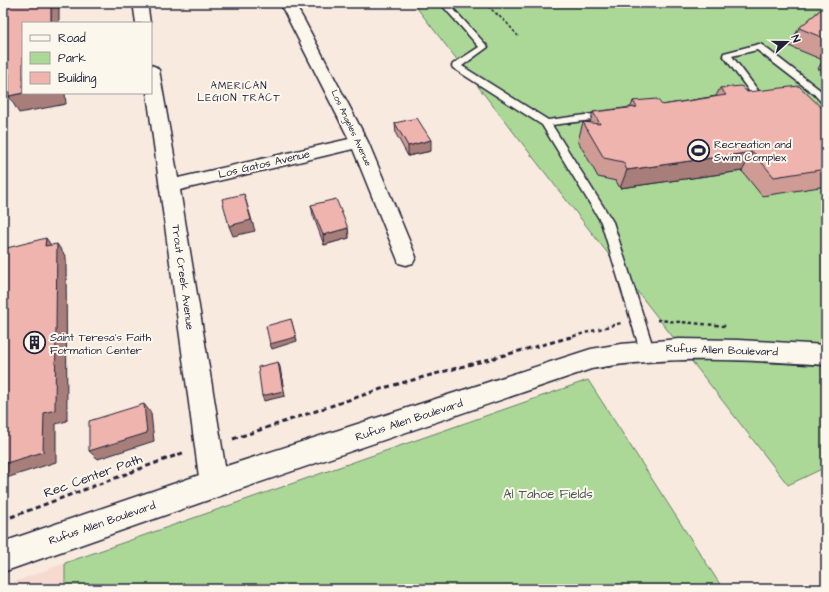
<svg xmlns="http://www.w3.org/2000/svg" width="829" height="592" font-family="'Architects Daughter',sans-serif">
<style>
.built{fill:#f6dad0}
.green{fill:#abd897;stroke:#667d69}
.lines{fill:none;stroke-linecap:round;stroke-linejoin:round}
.lane-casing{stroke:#22223b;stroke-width:3}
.street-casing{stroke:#22223b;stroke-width:3}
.secondary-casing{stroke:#22223b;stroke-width:3}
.path-far2{stroke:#22223b;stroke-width:1.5;stroke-dasharray:3 2;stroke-linecap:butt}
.path-far1{stroke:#22223b;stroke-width:2.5;stroke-dasharray:3.5 3;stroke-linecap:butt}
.path{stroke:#22223b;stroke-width:3;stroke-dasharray:5 3.5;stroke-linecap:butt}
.lane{fill:#fbf7ec;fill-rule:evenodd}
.street{fill:#fbf7ec;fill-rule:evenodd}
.secondary{fill:#fbf7ec;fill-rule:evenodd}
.wall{fill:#ce9b95;stroke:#22223b}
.shaded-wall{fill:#a77e79;stroke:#22223b}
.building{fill:#efb4ad;stroke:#22223b}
.labels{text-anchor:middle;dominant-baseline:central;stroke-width:4;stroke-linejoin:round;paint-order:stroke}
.far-street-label{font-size:9px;fill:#22223b;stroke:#fbf7ec}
.far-neighbourhood-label{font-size:10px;letter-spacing:1px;fill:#22223b;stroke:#fbf7ec}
.poi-label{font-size:11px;fill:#22223b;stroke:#fbf7ec;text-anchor:start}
.street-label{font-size:11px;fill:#22223b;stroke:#fbf7ec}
.near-street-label{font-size:13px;fill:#22223b;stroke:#fbf7ec}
.near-park-label{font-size:13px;fill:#4b5957;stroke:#fbf7ec}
</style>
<rect width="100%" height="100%" fill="#f9eadf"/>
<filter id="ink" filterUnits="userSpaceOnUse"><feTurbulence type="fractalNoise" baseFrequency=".025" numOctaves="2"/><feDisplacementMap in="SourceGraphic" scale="8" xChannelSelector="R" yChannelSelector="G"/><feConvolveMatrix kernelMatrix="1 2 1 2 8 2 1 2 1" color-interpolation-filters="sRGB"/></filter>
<g filter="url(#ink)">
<polygon class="built" points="65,563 65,589 3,589 3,586"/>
<g class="green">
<polygon points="413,3 826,3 826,467 788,485"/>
<polygon points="588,380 723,589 65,589 65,563"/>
</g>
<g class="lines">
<defs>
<g id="lane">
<polygon points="440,3 448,3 488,47 462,66 548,120 608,112 613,115 608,118 552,125 613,222 654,350 652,354 647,356 642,354 640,350 601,222 542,125 453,68 452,66 453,64 479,47"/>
<polygon points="759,44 762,45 820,90 826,96 826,105 823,104 814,94 757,50 732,56 763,97 758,100 744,100 742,98 744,96 752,95 723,55 724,53"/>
</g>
<g id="street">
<polygon points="135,3 149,3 148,9 150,23 136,23 134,9"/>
<polygon points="280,3 294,3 304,20 368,142 416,257 413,263 406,265 399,263 353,149 180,190 228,484 224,494 214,498 204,494 200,484 147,93 151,93 151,65 156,67 159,70 178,178 349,139"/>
</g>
<path id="secondary" d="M679 339 738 340 826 345V365C745 360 671 355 591 369L214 498 3 572V542L214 470 591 349 621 344Z"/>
</defs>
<use href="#lane" class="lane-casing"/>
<use href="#street" class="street-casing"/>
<use href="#secondary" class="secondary-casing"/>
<g class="path-far2">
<polyline points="484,3 507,23 518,36"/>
<polyline points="3,101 11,96"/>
</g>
<g class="path-far1">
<polyline points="657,320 726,326"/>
<polyline points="567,338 621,323"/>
</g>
<g class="path">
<polyline points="233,439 387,387 571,337"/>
<polyline points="3,520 185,452"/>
</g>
<use href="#lane" class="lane"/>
<use href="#street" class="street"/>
<use href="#secondary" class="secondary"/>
</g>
<g class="wall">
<polygon points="826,5 826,72 818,69 823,60 789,46 799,28"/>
<polygon points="720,88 747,92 826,112 826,186 762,196 742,171 620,188 616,181 598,177 578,141 583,122 590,123 593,112 631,107 633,101 662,105 716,96"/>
<polygon points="395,123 431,151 408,156 396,134"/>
<polygon points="311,205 348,228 349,238 324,245 313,215"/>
</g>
<g class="shaded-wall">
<rect x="51" y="3" width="8" height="20"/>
<polygon points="9,73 20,90 3,93 3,74"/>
<polygon points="23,93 65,93 66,104 19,113 9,96"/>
<polygon points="431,140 431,151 408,156 408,146"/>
<polygon points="753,152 742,171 620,188 627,170"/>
<polygon points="244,194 255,231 233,236 229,226"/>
<polygon points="348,228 349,238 324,245 323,235"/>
<polygon points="46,238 56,252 45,246"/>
<polygon points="57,244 66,257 67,421 56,424 56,462 3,479 3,464 44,413"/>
<polygon points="291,319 297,341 272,349 270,344"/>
<polygon points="278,362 280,367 285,396 264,401 262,396"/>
<polygon points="144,404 151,413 154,441 98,459 89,451"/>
</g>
<g class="building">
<polygon points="3,3 51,3 51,23 23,23 23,93 9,96 9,73 3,74"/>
<polygon points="826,5 826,39 799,28"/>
<polygon points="741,86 747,92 799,86 826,112 826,169 774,177 753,152 627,170 623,162 604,158 583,122 600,124 593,112 637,107 633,101 657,99 662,105 726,95 720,88"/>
<polygon points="417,118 431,140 408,146 395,123"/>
<polygon points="244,194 251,220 229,226 222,199"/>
<polygon points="336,199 348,228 323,235 311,205"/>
<polygon points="46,238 45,246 57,244 55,410 44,413 43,452 3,464 3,249"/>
<polygon points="291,319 296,337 270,344 266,326"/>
<polygon points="278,362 283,391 262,396 258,367"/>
<polygon points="144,404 147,433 89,451 89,421"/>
</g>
</g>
<defs>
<symbol id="stadium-ring" viewBox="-11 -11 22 22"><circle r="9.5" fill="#fbf7ec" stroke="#22223b" stroke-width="1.5"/><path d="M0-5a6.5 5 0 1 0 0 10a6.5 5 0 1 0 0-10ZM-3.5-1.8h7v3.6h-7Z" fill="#22223b"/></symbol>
<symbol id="building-ring" viewBox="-11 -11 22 22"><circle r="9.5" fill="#fbf7ec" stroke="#22223b" stroke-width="1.5"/><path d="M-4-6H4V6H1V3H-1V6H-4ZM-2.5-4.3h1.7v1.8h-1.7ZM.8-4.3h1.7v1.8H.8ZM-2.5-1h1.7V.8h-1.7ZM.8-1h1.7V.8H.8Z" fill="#22223b"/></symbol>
</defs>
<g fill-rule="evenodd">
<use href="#stadium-ring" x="686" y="138" width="25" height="25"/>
<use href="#building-ring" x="22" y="330" width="25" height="25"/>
</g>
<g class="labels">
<g class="far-street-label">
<text transform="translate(351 128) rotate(65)">Los Angeles Avenue</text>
</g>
<g class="far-neighbourhood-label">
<text x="239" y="86">AMERICAN<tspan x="239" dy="12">LEGION TRACT</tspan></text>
</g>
<g class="poi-label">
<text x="714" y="144">Recreation and<tspan x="714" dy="13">Swim Complex</tspan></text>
<text x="50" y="337">Saint Teresa's Faith<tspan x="50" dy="13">Formation Center</tspan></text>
</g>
<g class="street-label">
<text transform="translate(264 164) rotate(-13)">Los Gatos Avenue</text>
<text transform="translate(183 277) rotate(82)">Trout Creek Avenue</text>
<text transform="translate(722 350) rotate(2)">Rufus Allen Boulevard</text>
<text transform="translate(409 420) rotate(-18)">Rufus Allen Boulevard</text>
<text transform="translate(102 523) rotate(-19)">Rufus Allen Boulevard</text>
</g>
<g class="near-street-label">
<text transform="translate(93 476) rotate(-20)">Rec Center Path</text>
</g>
<g class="near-park-label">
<text x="548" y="494">Al Tahoe Fields</text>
</g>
</g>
<rect width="829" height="592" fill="none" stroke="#fbf7ec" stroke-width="16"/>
<rect x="8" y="8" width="813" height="576" fill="none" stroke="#22223b" stroke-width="1.5" filter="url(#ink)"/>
<rect x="22" y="22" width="130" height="72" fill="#fbf7ec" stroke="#a4a2a5"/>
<rect x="30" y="35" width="20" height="6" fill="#fbf7ec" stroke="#a4a2a5"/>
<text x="58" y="42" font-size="12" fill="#22223b">Road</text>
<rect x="30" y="52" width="20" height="12" fill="#abd897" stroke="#a4a2a5"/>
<text x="58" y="62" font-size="12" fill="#22223b">Park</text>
<rect x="30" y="72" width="20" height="12" fill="#efb4ad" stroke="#a4a2a5"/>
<text x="58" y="82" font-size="12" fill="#22223b">Building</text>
<g transform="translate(787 42) rotate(69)" stroke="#fbf7ec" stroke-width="3" paint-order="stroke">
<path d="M0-3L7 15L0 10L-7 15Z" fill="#22223b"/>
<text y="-6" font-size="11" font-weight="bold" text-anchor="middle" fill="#22223b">N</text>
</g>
</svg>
